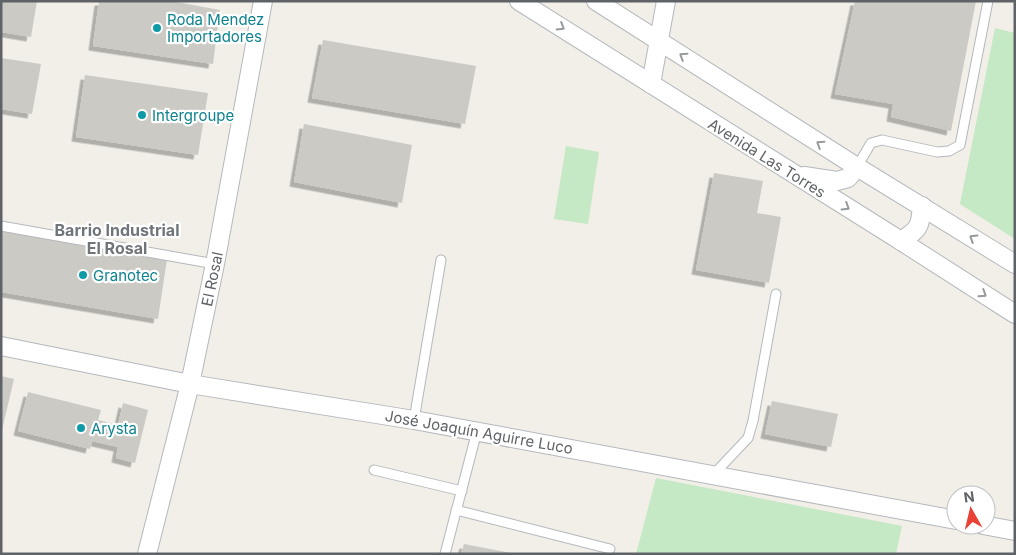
<svg xmlns="http://www.w3.org/2000/svg" width="1016" height="555" font-family="Inter,sans-serif">
<style>
.green{fill:#c5e8c5}
.building{fill:#cccac5;filter:url(#shadow)}
.lines{fill:none;stroke-linecap:round;stroke-linejoin:round}
.lane-casing{stroke:#b5b8bc;stroke-width:11}
.street-casing{stroke:#b5b8bc;stroke-width:20}
.lane{stroke:#fff;stroke-width:9}
.street{stroke:#fff;stroke-width:18}
.oneway{stroke:#979a9d}
.culture-dot{fill:#0f9aa8;stroke:#fff;stroke-width:2}
.labels{text-anchor:middle;dominant-baseline:central;stroke-width:4.5;stroke-linejoin:round;paint-order:stroke}
.culture-label{font-size:15px;fill:#0d838f;stroke:#fff;text-anchor:start}
.street-label{font-size:15px;fill:#5f6368;stroke:#fff}
.neighbourhood-label{font-size:16px;font-weight:bold;fill:#70757a;stroke:#fff}
</style>
<defs>
<filter id="shadow"><feDropShadow dx="-4.5" dy="4.5" stdDeviation="0" flood-color="#0004"/></filter>
</defs>
<rect width="100%" height="100%" fill="#f1efe8"/>
<g class="green">
<polygon points="995,28 1015,33 1015,239 960,204"/>
<polygon points="566,146 599,152 588,224 554,219"/>
<polygon points="656,478 902,526 896,554 636,554"/>
</g>
<g class="building">
<polygon points="1,1 37,1 31,37 1,32"/>
<polygon points="99,1 171,1 220,10 213,64 93,46"/>
<polygon points="855,1 976,1 951,131 891,117 893,104 835,94"/>
<polygon points="323,40 476,66 465,124 312,98"/>
<polygon points="1,58 41,64 32,114 1,109"/>
<polygon points="85,75 208,93 198,155 76,137"/>
<polygon points="304,124 412,145 402,203 294,182"/>
<polygon points="714,173 763,181 757,213 781,217 769,283 696,270"/>
<polygon points="1,230 167,259 158,319 1,292"/>
<polygon points="1,376 14,379 2,430 1,430"/>
<polygon points="28,392 101,410 98,420 118,425 123,403 148,410 135,463 116,458 118,447 92,441 90,449 18,431"/>
<polygon points="772,401 838,414 831,447 765,434"/>
<polygon points="464,544 511,553 511,554 461,554"/>
</g>
<g class="lines">
<defs>
<g id="lane">
<polyline points="857,167 871,143 882,140 937,152 949,151 960,145 988,1"/>
<polyline points="1,226 215,264"/>
<polyline points="414,420 441,260"/>
<polyline points="374,470 462,491"/>
<polyline points="713,475 748,438 753,421 776,294"/>
<polyline points="456,510 610,549"/>
<polyline points="445,554 477,431"/>
</g>
<g id="street">
<polyline points="519,1 901,241 1015,314"/>
<polyline points="596,1 857,167 1015,264"/>
<polyline points="651,84 666,1"/>
<polyline points="804,176 837,181 848,178 857,167"/>
<path d="M901 241C919 229 920 228 922 206"/>
<polyline points="1,346 190,384 414,420 956,520"/>
<polyline points="983,525 1015,531"/>
<polyline points="147,554 190,384 215,264 263,1"/>
</g>
</defs>
<use href="#lane" class="lane-casing"/>
<use href="#street" class="street-casing"/>
<use href="#lane" class="lane"/>
<use href="#street" class="street"/>
</g>
<defs><path id="oneway-chevron" d="M-2-3.5L2.5 0L-2 3.5" fill="none" stroke-width="1.6" stroke-linecap="round" stroke-linejoin="round" transform="scale(1.25)"/></defs>
<g class="oneway">
<use href="#oneway-chevron" transform="translate(561 27) rotate(32)"/>
<use href="#oneway-chevron" transform="translate(683 56) rotate(-147)"/>
<use href="#oneway-chevron" transform="translate(820 144) rotate(-147)"/>
<use href="#oneway-chevron" transform="translate(846 207) rotate(32)"/>
<use href="#oneway-chevron" transform="translate(973 238) rotate(-148)"/>
<use href="#oneway-chevron" transform="translate(983 294) rotate(33)"/>
</g>
<g class="culture-dot">
<circle cx="157" cy="28" r="5"/>
<circle cx="142" cy="115" r="5"/>
<circle cx="83" cy="275" r="5"/>
<circle cx="81" cy="428" r="5"/>
</g>
<g class="labels">
<g class="culture-label">
<text x="167" y="19">Roda Mendez<tspan x="167" dy="17">Importadores</tspan></text>
<text x="152" y="115">Intergroupe</text>
<text x="93" y="275">Granotec</text>
<text x="91" y="428">Arysta</text>
</g>
<g class="street-label">
<text transform="translate(767 158) rotate(32)">Avenida Las Torres</text>
<text transform="translate(212 279) rotate(-78)">El Rosal</text>
<text transform="translate(479 432) rotate(10)">José Joaquín Aguirre Luco</text>
</g>
<g class="neighbourhood-label">
<text x="117" y="230">Barrio Industrial<tspan x="117" dy="18">El Rosal</tspan></text>
</g>
</g>
<rect width="1016" height="555" fill="none" stroke="#5f6368" stroke-width="5"/>
<g transform="translate(971 510) rotate(352)"><circle r="24" fill="#ffffff" stroke="#bfc1c3"/>
<path d="M0-4L9 19L0 12L-9 19Z" fill="#ea4335"/>
<text y="-8" font-size="14" font-weight="bold" text-anchor="middle" fill="#5f6368">N</text>
</g>
</svg>
